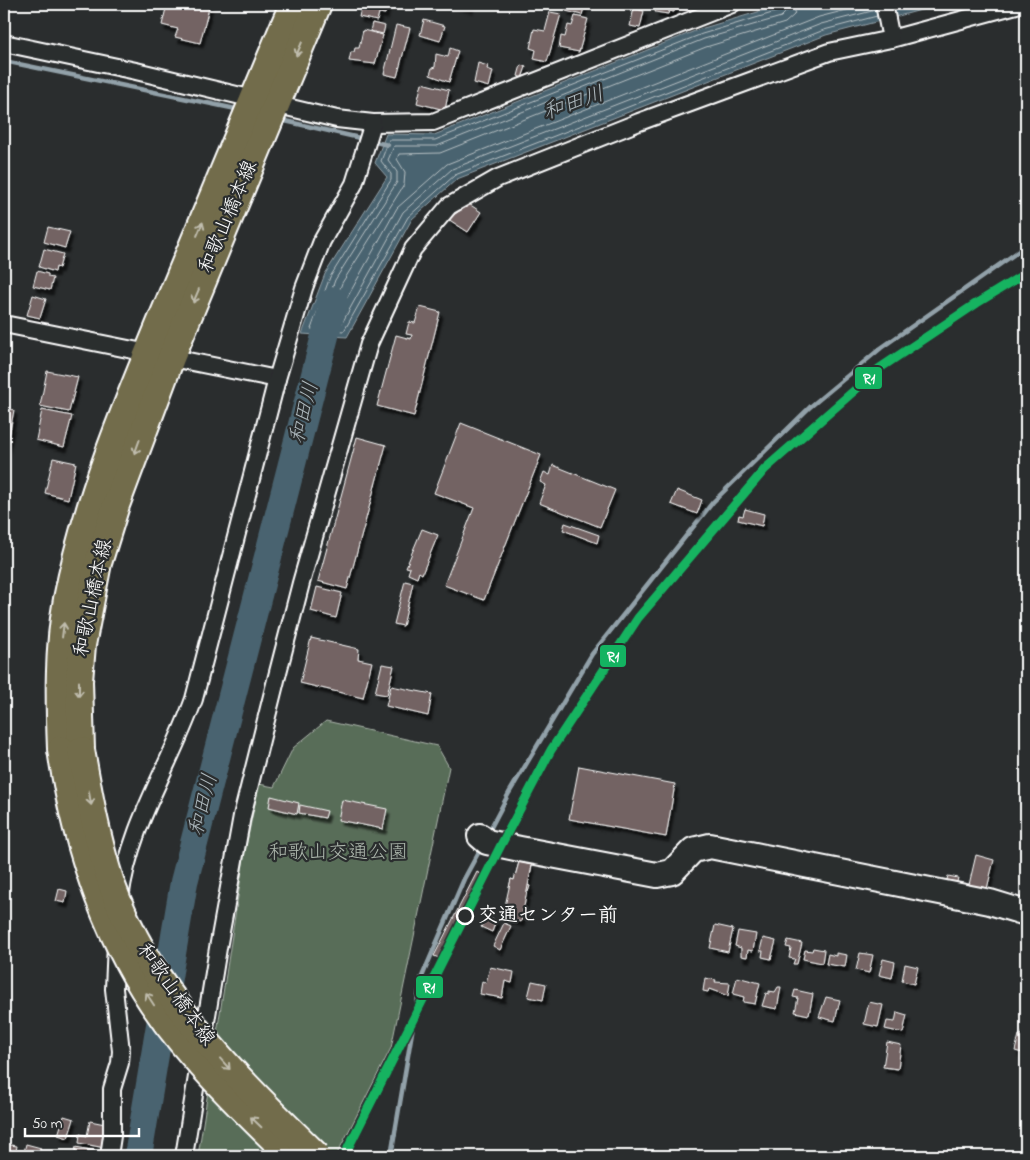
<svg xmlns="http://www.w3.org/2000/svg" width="1030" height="1160" font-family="'Indie Flower','Klee One',sans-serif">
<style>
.green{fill:#596d59;stroke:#acb6ac}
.water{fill:#4a636f;stroke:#92a1a9}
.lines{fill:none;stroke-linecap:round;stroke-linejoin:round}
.shore{stroke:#b7c1c5;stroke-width:1}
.stream{stroke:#92a1a9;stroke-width:4.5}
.river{stroke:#4a636f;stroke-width:28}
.building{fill:#736463;stroke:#fff;filter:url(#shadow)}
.street-casing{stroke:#fff;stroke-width:20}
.secondary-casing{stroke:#fff;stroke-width:28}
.primary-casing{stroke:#fff;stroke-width:30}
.street{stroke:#2a2d2e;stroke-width:16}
.secondary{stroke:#2a2d2e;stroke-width:24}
.primary{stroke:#726c4b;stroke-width:26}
.primary-bridge-casing{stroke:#fff;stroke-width:30;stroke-linecap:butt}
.primary-bridge{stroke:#726c4b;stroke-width:26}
.rail-1-casing{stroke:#2a2d2e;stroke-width:12}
.rail-1{stroke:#13b361;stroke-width:9}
.oneway{stroke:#c0bdae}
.stop-dot{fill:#2a2d2e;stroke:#fff;stroke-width:2.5}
.labels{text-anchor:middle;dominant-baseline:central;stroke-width:4.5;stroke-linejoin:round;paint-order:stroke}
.street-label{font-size:20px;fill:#fff;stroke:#2a2d2e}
.park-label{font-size:20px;fill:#acb6ac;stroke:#2a2d2e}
.stop-label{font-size:20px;font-weight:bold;fill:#fff;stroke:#2a2d2e;text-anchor:start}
.water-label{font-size:21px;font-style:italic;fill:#aeb9be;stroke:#2a2d2e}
.line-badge{stroke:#2a2d2e;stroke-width:2}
.badge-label{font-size:14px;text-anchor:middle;font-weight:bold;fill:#fff}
</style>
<defs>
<filter id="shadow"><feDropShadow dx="3" dy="5" stdDeviation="1" flood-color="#0009"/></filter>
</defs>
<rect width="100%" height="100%" fill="#2a2d2e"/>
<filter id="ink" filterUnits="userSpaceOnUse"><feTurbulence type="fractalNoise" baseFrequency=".02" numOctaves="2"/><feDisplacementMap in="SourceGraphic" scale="10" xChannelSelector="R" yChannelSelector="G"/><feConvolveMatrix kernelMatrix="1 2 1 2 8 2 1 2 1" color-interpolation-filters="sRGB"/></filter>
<g filter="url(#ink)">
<polygon class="green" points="326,721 437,746 449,767 391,1048 336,1156 198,1156 245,851 259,784 274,787 293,748"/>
<polygon class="water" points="785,4 944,4 826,35 457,179 412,219 347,337 302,334 325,274 387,177 375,163 386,134 434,135 700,29"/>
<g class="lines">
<g class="shore">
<polyline points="783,4 779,11 702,34 435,140 389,140 381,161 391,174 391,180 330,277 311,329 344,331 408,217 455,175 824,30 877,16"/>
<polyline points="789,4 787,11 781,17 704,39 437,146 394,146 388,160 397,172 397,182 335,280 320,323 341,325 403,212 452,169 821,24 876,10"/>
<polyline points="797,4 794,15 785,23 706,47 440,153 399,154 397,159 405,172 404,185 342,283 330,316 337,316 397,208 447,164 819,17 870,4"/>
</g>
<g class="stream">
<polyline points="4,61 236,109"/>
<polyline points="285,121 364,139"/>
<polyline points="371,141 388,145"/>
<polyline points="487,835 509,793 592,654 713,502 810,407 881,348 1026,246"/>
<polyline points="391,1156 421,979 464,879 482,846"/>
</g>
<polyline class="river" points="138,1156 184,882 334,301"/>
</g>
<g class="building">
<polygon points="167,4 210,4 200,43 175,37 178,29 162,25"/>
<polygon points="362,4 387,4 385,14 379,13 377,21 359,17"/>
<polygon points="452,4 471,4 470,8"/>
<polygon points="567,4 585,4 582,15 566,11"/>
<polygon points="657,4 691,4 689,10 675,6 674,12 669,11 668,14 655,12"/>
<polygon points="634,8 644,11 640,28 630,26"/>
<polygon points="550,12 561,14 547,62 534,59 536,50 530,48 534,29 545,31"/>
<polygon points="575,16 588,19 579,52 559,48 561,36 565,37 568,25 572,26"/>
<polygon points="424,20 445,26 440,41 420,35"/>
<polygon points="372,23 385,26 383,34 370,31"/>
<polygon points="396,25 410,28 397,77 384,74"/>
<polygon points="363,30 383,35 375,64 349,61 351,52 354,52 355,48 359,48"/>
<polygon points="450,48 458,51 449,82 430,75 432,68 435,67 436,54 448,57"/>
<polygon points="478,63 488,66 487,69 493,71 489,87 474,83"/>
<polygon points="521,65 526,67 522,78 518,76"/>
<polygon points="422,83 449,90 445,110 417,103"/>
<polygon points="469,204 481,212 468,232 448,219"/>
<polygon points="48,227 70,232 65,248 44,242"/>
<polygon points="44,249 63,254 59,268 56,267 55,272 39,267"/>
<polygon points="37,271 48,274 48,277 53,278 50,290 33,286"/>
<polygon points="33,295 46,299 40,318 27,315"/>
<polygon points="420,307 440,312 414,416 377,406 396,335 411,339 412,335 406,334 409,322 415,323"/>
<polygon points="47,371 78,377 69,412 40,406"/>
<polygon points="4,408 14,410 4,462"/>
<polygon points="42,410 72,416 64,447 36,440"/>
<polygon points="461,423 541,455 484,600 444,585 474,508 434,493"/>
<polygon points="357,437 386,445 347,589 318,581"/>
<polygon points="53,458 76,463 68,499 45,493"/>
<polygon points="553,465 615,490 600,527 539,503 546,485 540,482 544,472 550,475"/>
<polygon points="677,490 702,500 697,514 671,504"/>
<polygon points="745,509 764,514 762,526 738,520 739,515 743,516"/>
<polygon points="565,523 599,535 597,543 563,530"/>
<polygon points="422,529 438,535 422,574 419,572 417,578 408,574 410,568 406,567"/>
<polygon points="405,581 413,583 403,626 394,624"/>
<polygon points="317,587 342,593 336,618 311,611"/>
<polygon points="311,638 359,649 358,659 372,662 363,698 300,683"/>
<polygon points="382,664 394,666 387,695 375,693"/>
<polygon points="391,686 432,694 428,716 386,706"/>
<polygon points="579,766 675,784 666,837 569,819"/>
<polygon points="271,796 299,803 297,814 269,807"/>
<polygon points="342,800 387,809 383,829 338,820"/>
<polygon points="300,805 327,811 325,818 299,813"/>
<polygon points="976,855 994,860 986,893 968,889"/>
<polygon points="519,862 532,865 527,885 530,886 528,892 509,888 511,879 514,880"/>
<polygon points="519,862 532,865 521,922 505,918 505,916 503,915 511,879 514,880"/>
<polygon points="477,872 482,875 439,958 434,956"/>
<polygon points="948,876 958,878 955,889 945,886"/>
<polygon points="59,889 67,891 65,903 56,901"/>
<polygon points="486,917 496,921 492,932 481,927"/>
<polygon points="504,923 511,926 500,950 493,946"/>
<polygon points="715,925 733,929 728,952 710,948"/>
<polygon points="738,931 756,934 753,951 748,950 747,957 741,956 741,948 735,946"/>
<polygon points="763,938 776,941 771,959 762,957 763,951 760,951"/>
<polygon points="788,940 802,943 797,964 793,964 795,959 789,958 791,948 786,947"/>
<polygon points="813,948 824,950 822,963 803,959 805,950 812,951"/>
<polygon points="836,953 847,955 845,967 826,964 828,954 836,956"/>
<polygon points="860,953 873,955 869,973 856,970"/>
<polygon points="883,959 895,962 892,978 879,975"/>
<polygon points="905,964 918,967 914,984 902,981"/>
<polygon points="490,967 514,972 512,983 505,981 502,998 480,994 482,981 486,983"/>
<polygon points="737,977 760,983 755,1004 743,1002 744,997 733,994"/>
<polygon points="705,978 716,980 715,982 730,983 728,996 709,989 708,992 703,991"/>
<polygon points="532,981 546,984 543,1000 528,997"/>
<polygon points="778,987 781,987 777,1009 762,1006 766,993 769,994 769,991 775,992"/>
<polygon points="795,990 813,994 809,1015 795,1012 798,998 793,997"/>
<polygon points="826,997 840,1000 835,1021 819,1017"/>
<polygon points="869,1002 883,1005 878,1027 864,1024"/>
<polygon points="897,1012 907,1015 903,1033 885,1029 887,1021 895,1022"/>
<polygon points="1026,1024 1026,1054 1015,1051 1019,1035 1022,1035"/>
<polygon points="887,1042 901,1045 898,1069 883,1067"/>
<polygon points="64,1116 74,1119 68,1138 58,1135"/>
<polygon points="90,1121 110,1125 105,1148 79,1143 80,1134 87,1136"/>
<polygon points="4,1144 17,1146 15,1156 4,1156"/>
<polygon points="26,1144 41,1148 39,1156 23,1156"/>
<polygon points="76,1147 105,1153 104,1156 74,1156"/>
</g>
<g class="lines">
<defs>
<g id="street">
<polyline points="891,39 1020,4"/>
<polyline points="4,43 136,71 337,119 373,123 433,122 732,4"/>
<polyline points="4,324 277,379"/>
<path d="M120 899C129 825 170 767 194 699L277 379 304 288 322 241 354 184 373 123"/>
<polyline points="109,1156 112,1136 112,1089 120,1063 121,1051 114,989 116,943"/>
<polyline points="184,1156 218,948 242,816 276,680 301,583 369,344 413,249 449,206 498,178 639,122 829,52 891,39 884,4"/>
</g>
<polyline id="secondary" points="480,836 487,842 520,849 657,875 672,872 693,850 710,846 990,902 1026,913"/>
<g id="primary">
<path d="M61 749C59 699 58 648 67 599 88 491 134 387 176 285 215 191 254 98 293 4"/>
<polyline points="81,750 79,681 82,645 98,563 116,505 171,358 318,4"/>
</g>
</defs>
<use href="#street" class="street-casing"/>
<use href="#secondary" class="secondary-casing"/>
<use href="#primary" class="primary-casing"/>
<use href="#street" class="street"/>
<use href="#secondary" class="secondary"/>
<use href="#primary" class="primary"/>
<defs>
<g id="primary-bridge">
<path d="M61 749C77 857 112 959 183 1044 216 1084 253 1120 291 1156"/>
<path d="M81 750C89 795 97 840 111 883 150 994 235 1076 317 1156"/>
</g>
</defs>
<use href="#primary-bridge" class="primary-bridge-casing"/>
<use href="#primary-bridge" class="primary-bridge"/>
<defs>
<polyline id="rail-1" points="344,1156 501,845 551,750 638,618 765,469 880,368 977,303 1026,273"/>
</defs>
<use href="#rail-1" class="rail-1-casing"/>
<use href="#rail-1" class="rail-1"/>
</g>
<defs><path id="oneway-shaft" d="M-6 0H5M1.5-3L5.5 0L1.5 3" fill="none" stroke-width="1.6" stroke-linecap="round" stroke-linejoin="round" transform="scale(1.25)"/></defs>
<g class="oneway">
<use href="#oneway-shaft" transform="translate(299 49) rotate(113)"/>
<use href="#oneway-shaft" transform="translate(200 229) rotate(-67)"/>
<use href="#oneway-shaft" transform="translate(196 296) rotate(113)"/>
<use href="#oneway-shaft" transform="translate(137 447) rotate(110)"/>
<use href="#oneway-shaft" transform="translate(63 630) rotate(-83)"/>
<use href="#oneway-shaft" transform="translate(79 689) rotate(90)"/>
<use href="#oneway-shaft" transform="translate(90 798) rotate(80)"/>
<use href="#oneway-shaft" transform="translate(150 999) rotate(-123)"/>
<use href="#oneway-shaft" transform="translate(225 1064) rotate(48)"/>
<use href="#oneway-shaft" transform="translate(256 1122) rotate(-136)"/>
</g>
</g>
<circle class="stop-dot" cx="465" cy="916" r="8"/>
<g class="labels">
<g class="street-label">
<text transform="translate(229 217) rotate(-67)">和歌山橋本線</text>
<text transform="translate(94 598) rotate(-78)">和歌山橋本線</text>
<text transform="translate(175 995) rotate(55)">和歌山橋本線</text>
</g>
<g class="park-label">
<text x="338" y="853">和歌山交通公園</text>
</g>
<g class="stop-label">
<text x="478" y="916">交通センター前</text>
</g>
<g class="water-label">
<text transform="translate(574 104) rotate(-19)">和田川</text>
<text transform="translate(305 413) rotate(-76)">和田川</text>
<text transform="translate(204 805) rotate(-76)">和田川</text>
</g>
</g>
<g class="line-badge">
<rect x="854" y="366" width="29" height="24" rx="5" fill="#13b361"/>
<rect x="599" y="644" width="28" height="24" rx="5" fill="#13b361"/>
<rect x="415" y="975" width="29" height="24" rx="5" fill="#13b361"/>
</g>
<g class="badge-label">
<text x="869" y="383">R1</text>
<text x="613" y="661">R1</text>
<text x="429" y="992">R1</text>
</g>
<rect width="1030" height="1160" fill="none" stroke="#2a2d2e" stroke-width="20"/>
<rect x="10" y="10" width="1010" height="1140" fill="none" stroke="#fff" stroke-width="2" filter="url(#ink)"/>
<path d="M25 1128v8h114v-8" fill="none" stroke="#ffffff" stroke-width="2.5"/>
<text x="32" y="1128" font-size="15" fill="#ffffff" stroke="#2a2d2e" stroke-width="4" paint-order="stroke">50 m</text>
</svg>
